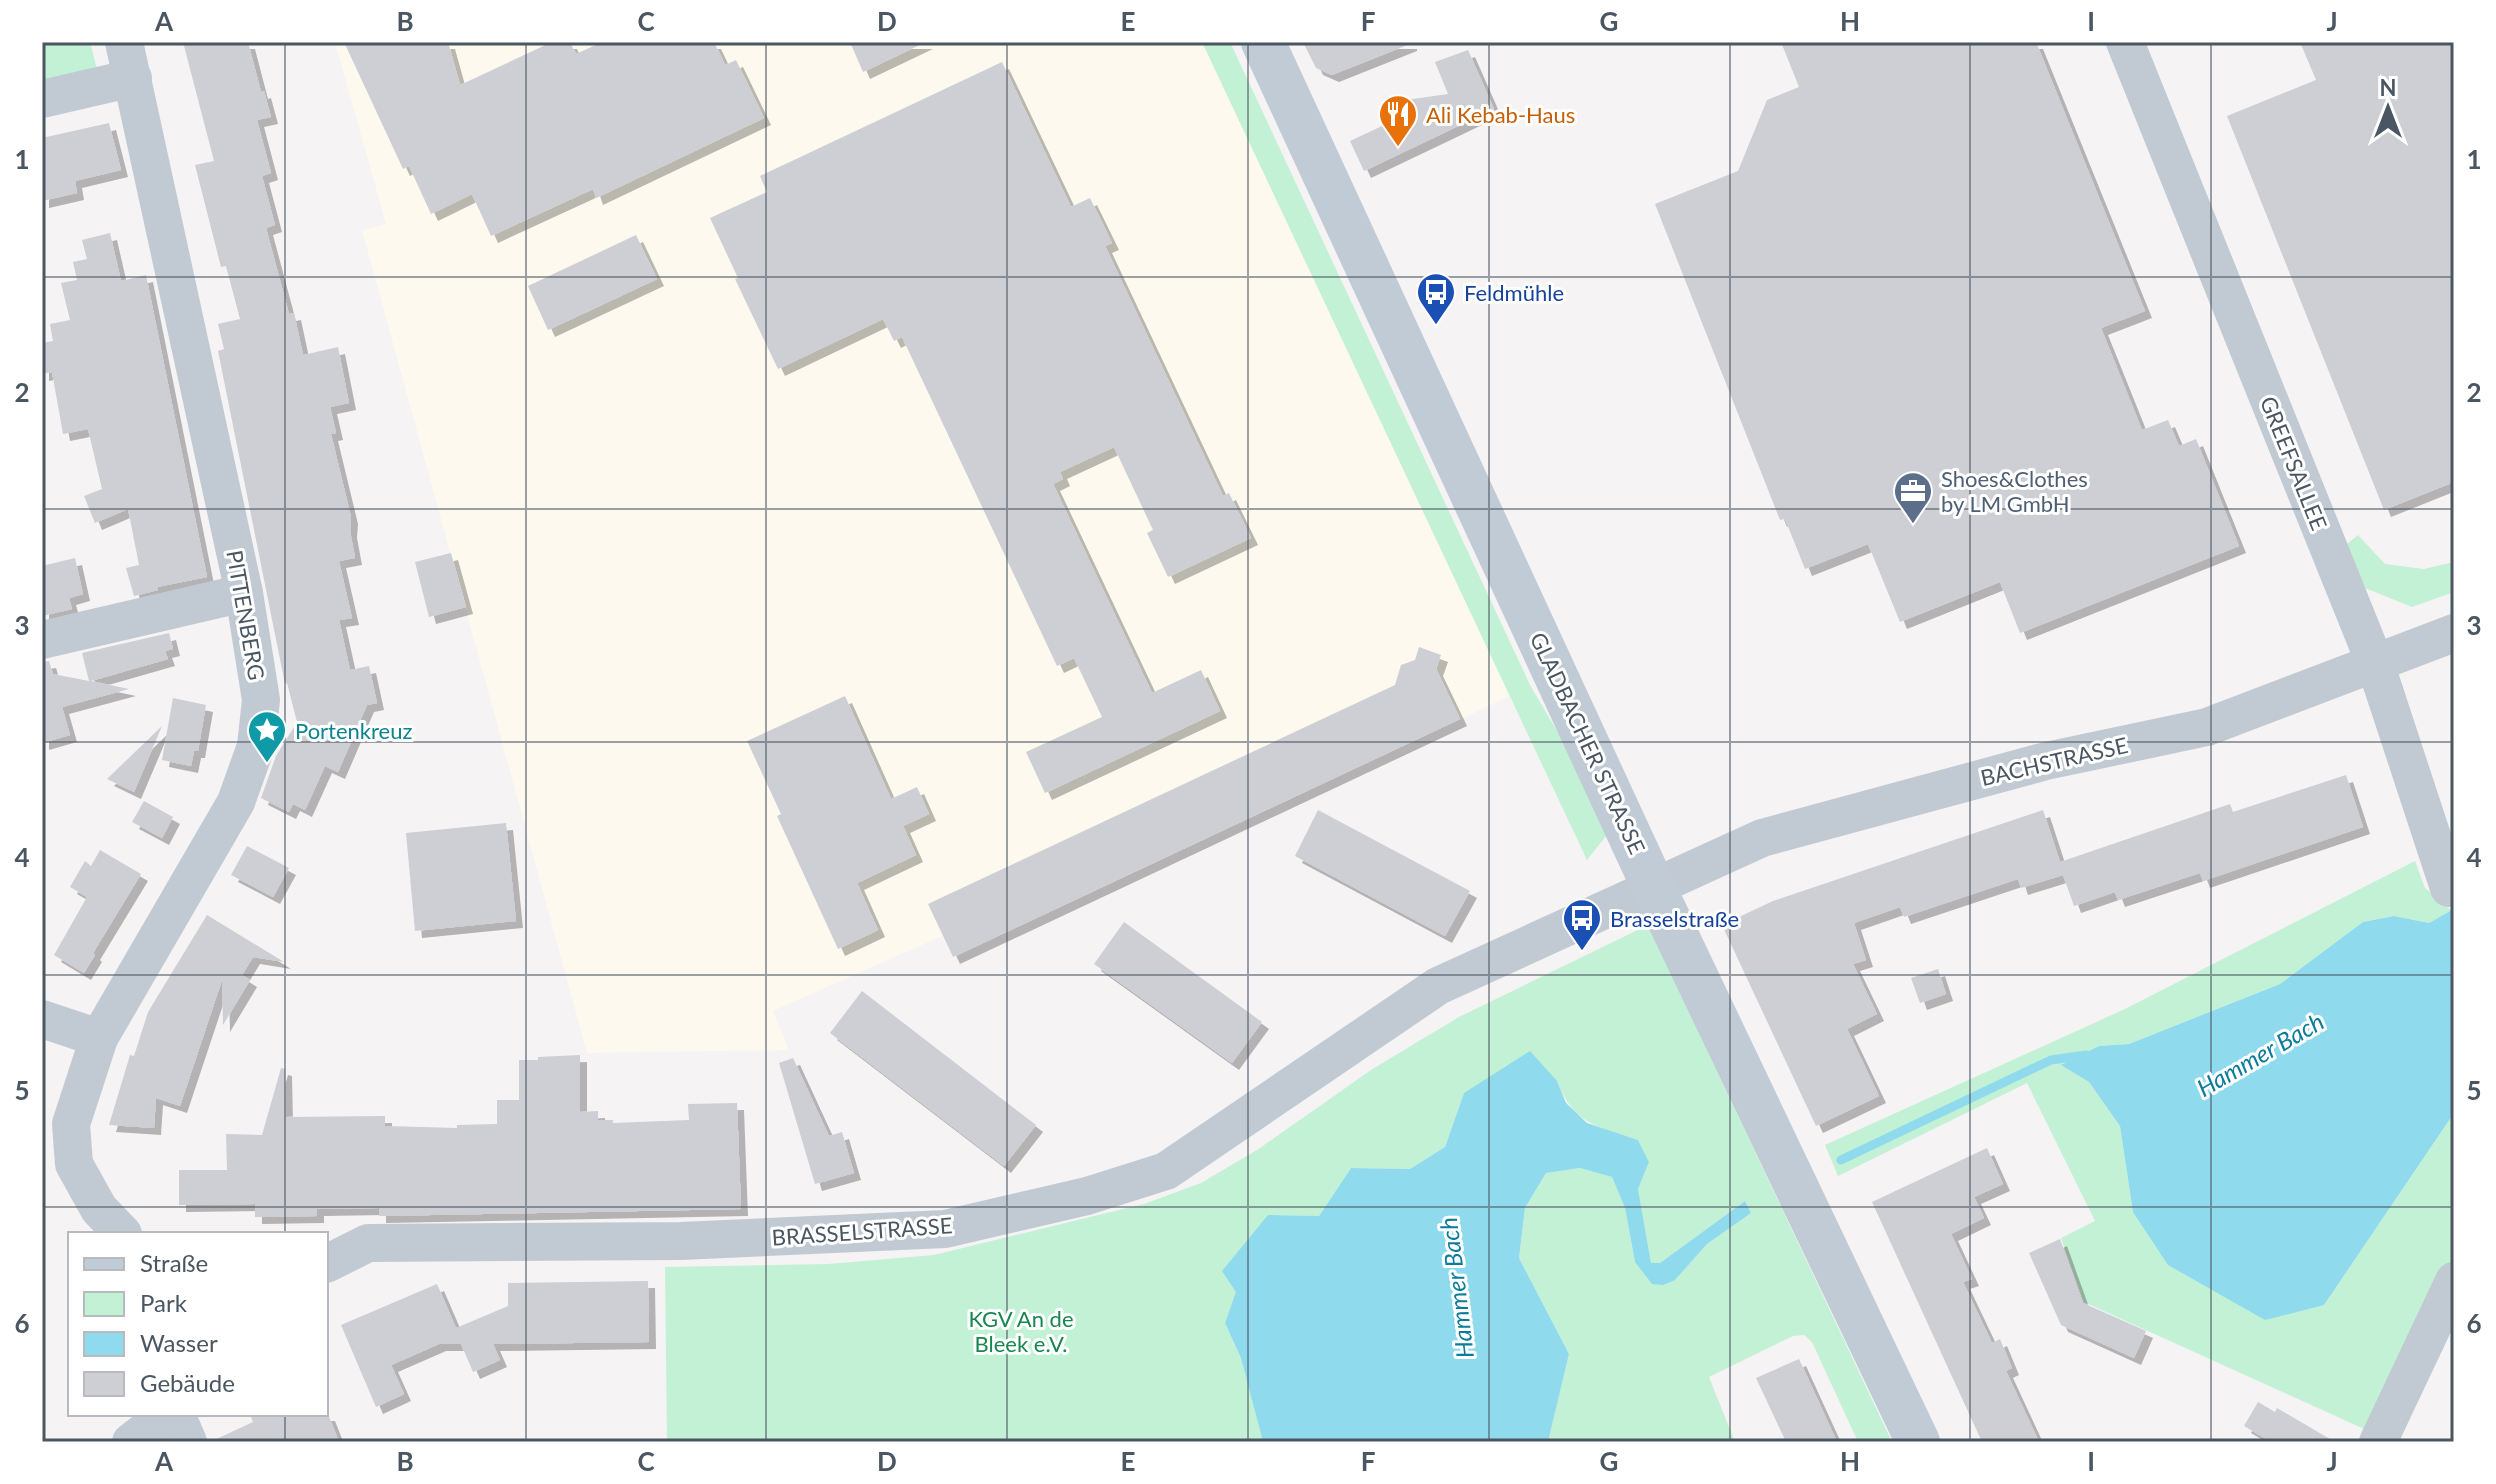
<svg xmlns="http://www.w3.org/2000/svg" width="2496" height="1484" font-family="Lato,sans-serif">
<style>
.commercial{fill:#fdf9ef}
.green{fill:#c3f1d5}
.water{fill:#90daee}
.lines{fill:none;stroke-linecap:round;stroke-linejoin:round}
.stream{stroke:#90daee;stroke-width:9}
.building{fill:#cdcfd5;filter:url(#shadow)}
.minor{stroke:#c1cad2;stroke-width:38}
.secondary{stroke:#c1cbd6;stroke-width:44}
.grid{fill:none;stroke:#4a5661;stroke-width:2;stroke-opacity:0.55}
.labels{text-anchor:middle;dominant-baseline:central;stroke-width:6;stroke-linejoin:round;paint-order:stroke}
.food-label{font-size:22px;fill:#c56008;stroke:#fff;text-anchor:start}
.transit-label{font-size:22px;fill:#164399;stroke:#fff;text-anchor:start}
.street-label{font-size:22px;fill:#4a5661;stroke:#fff}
.service-label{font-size:22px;fill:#4e5e75;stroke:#fff;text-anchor:start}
.culture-label{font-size:22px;fill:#0d838f;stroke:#fff;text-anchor:start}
.park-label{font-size:22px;fill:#17864f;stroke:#fff}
.water-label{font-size:24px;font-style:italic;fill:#0c7c9b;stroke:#fff}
.neatline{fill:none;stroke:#4a5661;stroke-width:3}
.grid-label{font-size:26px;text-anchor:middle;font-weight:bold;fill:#4a5661}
</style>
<defs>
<filter id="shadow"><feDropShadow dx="7" dy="7" stdDeviation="0" flood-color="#0004"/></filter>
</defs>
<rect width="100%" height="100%" fill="#f5f3f3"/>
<polygon class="commercial" points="335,42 1202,42 1510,696 953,958 942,936 773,1011 789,1050 587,1053 362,230 386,224"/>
<g class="green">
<polygon points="42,42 90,42 100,81 42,95"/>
<polygon points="1202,42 1230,42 1531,687 1563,741 1606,836 1587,860"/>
<polygon points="2358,535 2385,564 2424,569 2454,562 2454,592 2412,607 2360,586 2341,549"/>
<polygon points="2415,861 2425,888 2452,911 2429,923 2394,916 2363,922 2280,984 2129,1044 2099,1046 2062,1065 2089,1082 2120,1126 2133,1212 2324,1305 2454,1113 2454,1263 2373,1433 2084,1302 2061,1238 2095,1221 2027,1083 1838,1176 1825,1145 2125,1009"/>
<path d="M1648 925 1892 1442H1858L1812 1342 1804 1335 1793 1336 1709 1377 1735 1442H1548L1569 1354 1519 1258 1525 1208 1546 1173 1580 1168 1612 1177 1625 1208 1635 1262 1675 1280 1707 1244 1751 1213 1745 1201 1660 1263H1651L1638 1189 1649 1162 1638 1140C1597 1126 1574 1125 1557 1081L1464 1093 1445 1147 1410 1169 1351 1168 1319 1216 1268 1215 1225 1323 1241 1358 1263 1442H667L665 1267 828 1264 934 1255 1144 1204 1201 1183 1257 1150 1371 1070 1459 1017Z"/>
</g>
<g class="water">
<polygon points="2454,909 2454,1113 2324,1305 2265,1320 2168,1265 2133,1212 2120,1126 2089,1082 2061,1065 2099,1046 2129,1044 2280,984 2363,922 2394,916 2429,923"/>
<polygon points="1530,1051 1557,1081 1566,1103 1587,1123 1638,1140 1649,1162 1638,1189 1651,1263 1660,1263 1745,1201 1751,1213 1707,1244 1675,1280 1663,1285 1652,1284 1635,1262 1625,1208 1612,1177 1580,1168 1546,1173 1525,1208 1519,1258 1569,1354 1548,1442 1263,1442 1241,1358 1225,1323 1236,1292 1222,1271 1268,1215 1319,1216 1351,1168 1410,1169 1445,1147 1464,1093"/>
</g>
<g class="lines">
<polyline class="stream" points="1841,1160 2051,1060 2086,1055 2097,1060"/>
</g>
<g class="building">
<polygon points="183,42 248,42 261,92 264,91 271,117 257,120 271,173 262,176 275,225 266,228 289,314 294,313 303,355 338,347 349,403 330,407 336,433 331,434 351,517 350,531 355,558 339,561 352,618 339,620 350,670 369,666 377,703 367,705 338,772 325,766 305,810 293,804 289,812 261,798 276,756 297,722 287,683 285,684 218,351 224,349 218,324 240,319 226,266 221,267 195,165 214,161"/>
<polygon points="344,42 448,42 460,85 552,42 570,42 576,54 602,42 714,42 725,65 736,60 764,118 596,198 593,189 491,236 472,194 431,214 409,166 403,169"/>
<polygon points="850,42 926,42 863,72"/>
<polygon points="1303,42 1410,42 1410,44 1332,75 1316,68"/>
<polygon points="1781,42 2036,42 2145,311 2101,328 2142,430 2168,420 2179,446 2196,439 2239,546 2020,633 2000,582 1900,622 1868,544 1805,569 1785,519 1780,520 1655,204 1738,171 1767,100 1799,87"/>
<polygon points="2300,42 2454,42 2454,482 2384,510 2227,116 2316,80"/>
<polygon points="1468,50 1494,109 1364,171 1350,141 1412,112 1406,100 1448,94 1435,62"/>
<polygon points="1002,62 1071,207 1090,198 1112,243 1105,246 1223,496 1229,493 1251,538 1168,577 1147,533 1153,530 1114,447 1060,472 1063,479 1053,484 1152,693 1201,670 1220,711 1045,793 1026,752 1102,717 1074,658 1057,666 902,337 894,341 883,319 778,369 735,279 738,278 710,218 767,192 760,176"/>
<polygon points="109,123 121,170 75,181 77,193 42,201 42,138"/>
<polygon points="110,233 121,281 146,275 207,577 157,587 158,590 134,596 126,568 139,565 128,509 95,523 84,496 102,489 88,429 63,434 52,372 42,374 42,343 53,341 50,324 70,320 61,283 77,280 73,262 87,259 82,240"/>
<polygon points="636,235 657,279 548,330 528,286"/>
<polygon points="451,553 466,607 429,617 415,562"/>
<polygon points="75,558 83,594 69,598 72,609 42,616 42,566"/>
<polygon points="169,633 173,649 165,651 168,659 91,681 129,689 62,707 70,735 42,743 42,662 49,661 53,674 89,681 82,653"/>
<polygon points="1419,647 1441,655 1436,669 1460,719 953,957 928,904 1395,685 1401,665 1415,660"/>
<polygon points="845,696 891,799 917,787 929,814 903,826 916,855 857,883 878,930 838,949 777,816 781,814 747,741"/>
<polygon points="173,698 206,705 198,751 194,751 191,766 162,760"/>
<polygon points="162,726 134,792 107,779"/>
<polygon points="2346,775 2363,827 2203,881 2200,873 2118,900 2115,892 2074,906 2063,875 2021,888 2018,879 1904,917 1900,907 1854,923 1866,960 1853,964 1877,1014 1847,1029 1879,1096 1816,1126 1722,925 1773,901 2043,810 2060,862 2230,804 2233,812"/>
<polygon points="144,801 173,817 162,838 132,822"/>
<polygon points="1318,810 1470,891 1445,936 1295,856"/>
<polygon points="506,823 516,921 415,931 406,833"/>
<polygon points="247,846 289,868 273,897 231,875"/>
<polygon points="100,850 141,874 93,953 95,955 84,973 54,955 87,897 70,887 85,861 91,866"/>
<polygon points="207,915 284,962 253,957 242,975 250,980 223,1025 222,980 180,1106 156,1098 154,1128 109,1125 130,1055 134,1056 148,1012"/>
<polygon points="1124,922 1262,1022 1232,1063 1094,964"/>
<polygon points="1938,969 1946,994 1920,1003 1911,978"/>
<polygon points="862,991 1036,1125 1004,1166 830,1033"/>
<polygon points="580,1055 580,1112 598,1111 598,1120 613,1120 613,1123 689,1120 688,1104 737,1103 741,1209 379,1216 379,1208 317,1209 317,1216 255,1217 255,1204 179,1205 179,1170 227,1170 226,1134 262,1135 281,1068 285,1069 286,1117 385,1116 385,1126 457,1128 457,1125 497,1124 497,1100 519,1100 519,1060 538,1060 538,1057"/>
<polygon points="793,1058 829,1136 842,1132 854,1173 815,1184 779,1063"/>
<polygon points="1987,1148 2003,1184 1974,1197 1984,1218 1951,1234 1972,1279 1963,1282 1992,1343 2000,1339 2012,1368 2006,1371 2039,1442 1982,1442 1872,1202"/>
<polygon points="2060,1239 2083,1303 2146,1331 2134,1358 2061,1325 2029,1253"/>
<polygon points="648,1281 649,1342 493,1344 500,1360 473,1372 461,1344 439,1344 391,1365 404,1394 376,1407 341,1325 437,1284 456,1328 508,1306 508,1283"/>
<polygon points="1799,1359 1837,1442 1786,1442 1756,1378"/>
<polygon points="2258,1402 2275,1412 2277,1408 2335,1442 2271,1442 2244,1426"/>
<polygon points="250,1414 328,1414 339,1442 210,1442 253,1422"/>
</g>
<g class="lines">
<g class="minor">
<polyline points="2125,42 2375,663 2449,888"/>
<polyline points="42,99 133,78"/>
<polyline points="42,640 244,593"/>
<polyline points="42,1019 99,1038"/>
<polyline points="123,1234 99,1209 74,1164 71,1124 99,1038 236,802 256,746 261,700 244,593 124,42"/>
<polyline points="326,1264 368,1243 681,1241 945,1229 1087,1196 1166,1171 1438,986 1762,838 2046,761 2207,727 2454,633"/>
<polyline points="176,1414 188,1442"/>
<polyline points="131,1442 167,1414"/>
<polyline points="2378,1442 2454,1281"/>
</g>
<polyline class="secondary" points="1263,42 1653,886 1918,1442"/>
</g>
<path class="grid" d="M285 42V1234M526 42V1442M766 42V1442M1007 42V1442M1248 42V1442M1489 42V1442M1730 42V1442M1970 42V1442M2211 42V1442M42 277H2454M42 509H2454M42 742H2454M42 975H2454M42 1207H2454M285 1414V1442"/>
<defs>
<symbol id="restaurant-pin" viewBox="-11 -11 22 30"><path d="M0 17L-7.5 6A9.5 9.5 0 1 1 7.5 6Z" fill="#e8710a" stroke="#fff"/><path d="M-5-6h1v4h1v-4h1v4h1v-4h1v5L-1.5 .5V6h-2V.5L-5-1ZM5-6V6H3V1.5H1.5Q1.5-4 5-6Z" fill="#fff"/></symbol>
<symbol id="bus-pin" viewBox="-11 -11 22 30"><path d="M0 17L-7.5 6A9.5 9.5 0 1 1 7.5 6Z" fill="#1a4fb4" stroke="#fff"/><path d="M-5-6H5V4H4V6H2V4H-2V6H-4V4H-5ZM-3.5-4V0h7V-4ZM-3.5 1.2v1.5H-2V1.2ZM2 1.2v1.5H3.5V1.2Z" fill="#fff"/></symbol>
<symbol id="office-pin" viewBox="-11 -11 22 30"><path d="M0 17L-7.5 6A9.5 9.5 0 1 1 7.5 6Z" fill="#5c6f8a" stroke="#fff"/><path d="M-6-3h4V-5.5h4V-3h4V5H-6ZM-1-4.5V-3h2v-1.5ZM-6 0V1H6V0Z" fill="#fff"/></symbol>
<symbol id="sight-pin" viewBox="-11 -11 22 30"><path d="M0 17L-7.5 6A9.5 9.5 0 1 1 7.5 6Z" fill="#0f9aa8" stroke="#fff"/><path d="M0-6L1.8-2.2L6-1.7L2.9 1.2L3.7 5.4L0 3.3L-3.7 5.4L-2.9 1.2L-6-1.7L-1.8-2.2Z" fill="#fff"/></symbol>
</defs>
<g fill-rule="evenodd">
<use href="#restaurant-pin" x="1376" y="92" width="44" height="60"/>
<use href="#bus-pin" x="1414" y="270" width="44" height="60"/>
<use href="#office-pin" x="1891" y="469" width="44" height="60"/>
<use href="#sight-pin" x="245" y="708" width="44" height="60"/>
<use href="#bus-pin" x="1560" y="896" width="44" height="60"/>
</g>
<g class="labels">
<g class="food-label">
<text x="1426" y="114">Ali Kebab-Haus</text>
</g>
<g class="transit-label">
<text x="1464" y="292">Feldmühle</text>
<text x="1610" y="918">Brasselstraße</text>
</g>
<g class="street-label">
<text transform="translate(2294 463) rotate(68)">GREEFSALLEE</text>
<text transform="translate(246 615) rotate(80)">PITTENBERG</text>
<text transform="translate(1588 743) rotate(65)">GLADBACHER STRASSE</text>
<text transform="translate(2054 761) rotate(-13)">BACHSTRASSE</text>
<text transform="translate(862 1231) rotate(-4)">BRASSELSTRASSE</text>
</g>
<g class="service-label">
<text x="1941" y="478">Shoes&amp;Clothes<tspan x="1941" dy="25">by LM GmbH</tspan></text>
</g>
<g class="culture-label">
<text x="295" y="730">Portenkreuz</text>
</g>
<g class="park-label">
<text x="1021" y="1318">KGV An de<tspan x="1021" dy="25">Bleek e.V.</tspan></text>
</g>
<g class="water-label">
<text transform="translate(2260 1054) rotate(-30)">Hammer Bach</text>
<text transform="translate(1456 1288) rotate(-97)">Hammer Bach</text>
</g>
</g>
<rect width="2496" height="1484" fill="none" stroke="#ffffff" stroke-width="88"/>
<rect x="68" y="1232" width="260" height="184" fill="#ffffff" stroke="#b7bbc0" stroke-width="2"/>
<rect x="84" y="1258" width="40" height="12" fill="#c1cbd6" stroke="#b7bbc0" stroke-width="2"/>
<text x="140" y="1272" font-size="24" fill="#4a5661">Straße</text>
<rect x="84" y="1292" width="40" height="24" fill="#c3f1d5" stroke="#b7bbc0" stroke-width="2"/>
<text x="140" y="1312" font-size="24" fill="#4a5661">Park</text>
<rect x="84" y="1332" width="40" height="24" fill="#90daee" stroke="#b7bbc0" stroke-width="2"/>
<text x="140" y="1352" font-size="24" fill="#4a5661">Wasser</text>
<rect x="84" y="1372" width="40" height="24" fill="#cdcfd5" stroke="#b7bbc0" stroke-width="2"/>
<text x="140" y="1392" font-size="24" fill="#4a5661">Gebäude</text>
<g transform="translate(2388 108)" stroke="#ffffff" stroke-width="6" paint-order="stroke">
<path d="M0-6L14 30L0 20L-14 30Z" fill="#4a5661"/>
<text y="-12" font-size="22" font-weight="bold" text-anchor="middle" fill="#4a5661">N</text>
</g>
<rect x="44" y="44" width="2408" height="1396" class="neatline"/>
<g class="grid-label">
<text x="164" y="31">A</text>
<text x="405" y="31">B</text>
<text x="646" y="31">C</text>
<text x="887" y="31">D</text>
<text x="1128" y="31">E</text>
<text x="1368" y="31">F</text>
<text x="1609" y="31">G</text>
<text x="1850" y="31">H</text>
<text x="2091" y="31">I</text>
<text x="2332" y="31">J</text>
<text x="22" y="169">1</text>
<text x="2474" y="169">1</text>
<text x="22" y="402">2</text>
<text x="2474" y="402">2</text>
<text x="22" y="635">3</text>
<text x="2474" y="635">3</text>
<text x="22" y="867">4</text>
<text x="2474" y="867">4</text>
<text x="22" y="1100">5</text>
<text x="2474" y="1100">5</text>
<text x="22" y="1333">6</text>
<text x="2474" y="1333">6</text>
<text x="164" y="1471">A</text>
<text x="405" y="1471">B</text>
<text x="646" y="1471">C</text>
<text x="887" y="1471">D</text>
<text x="1128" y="1471">E</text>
<text x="1368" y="1471">F</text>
<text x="1609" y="1471">G</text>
<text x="1850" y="1471">H</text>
<text x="2091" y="1471">I</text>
<text x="2332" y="1471">J</text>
</g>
</svg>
